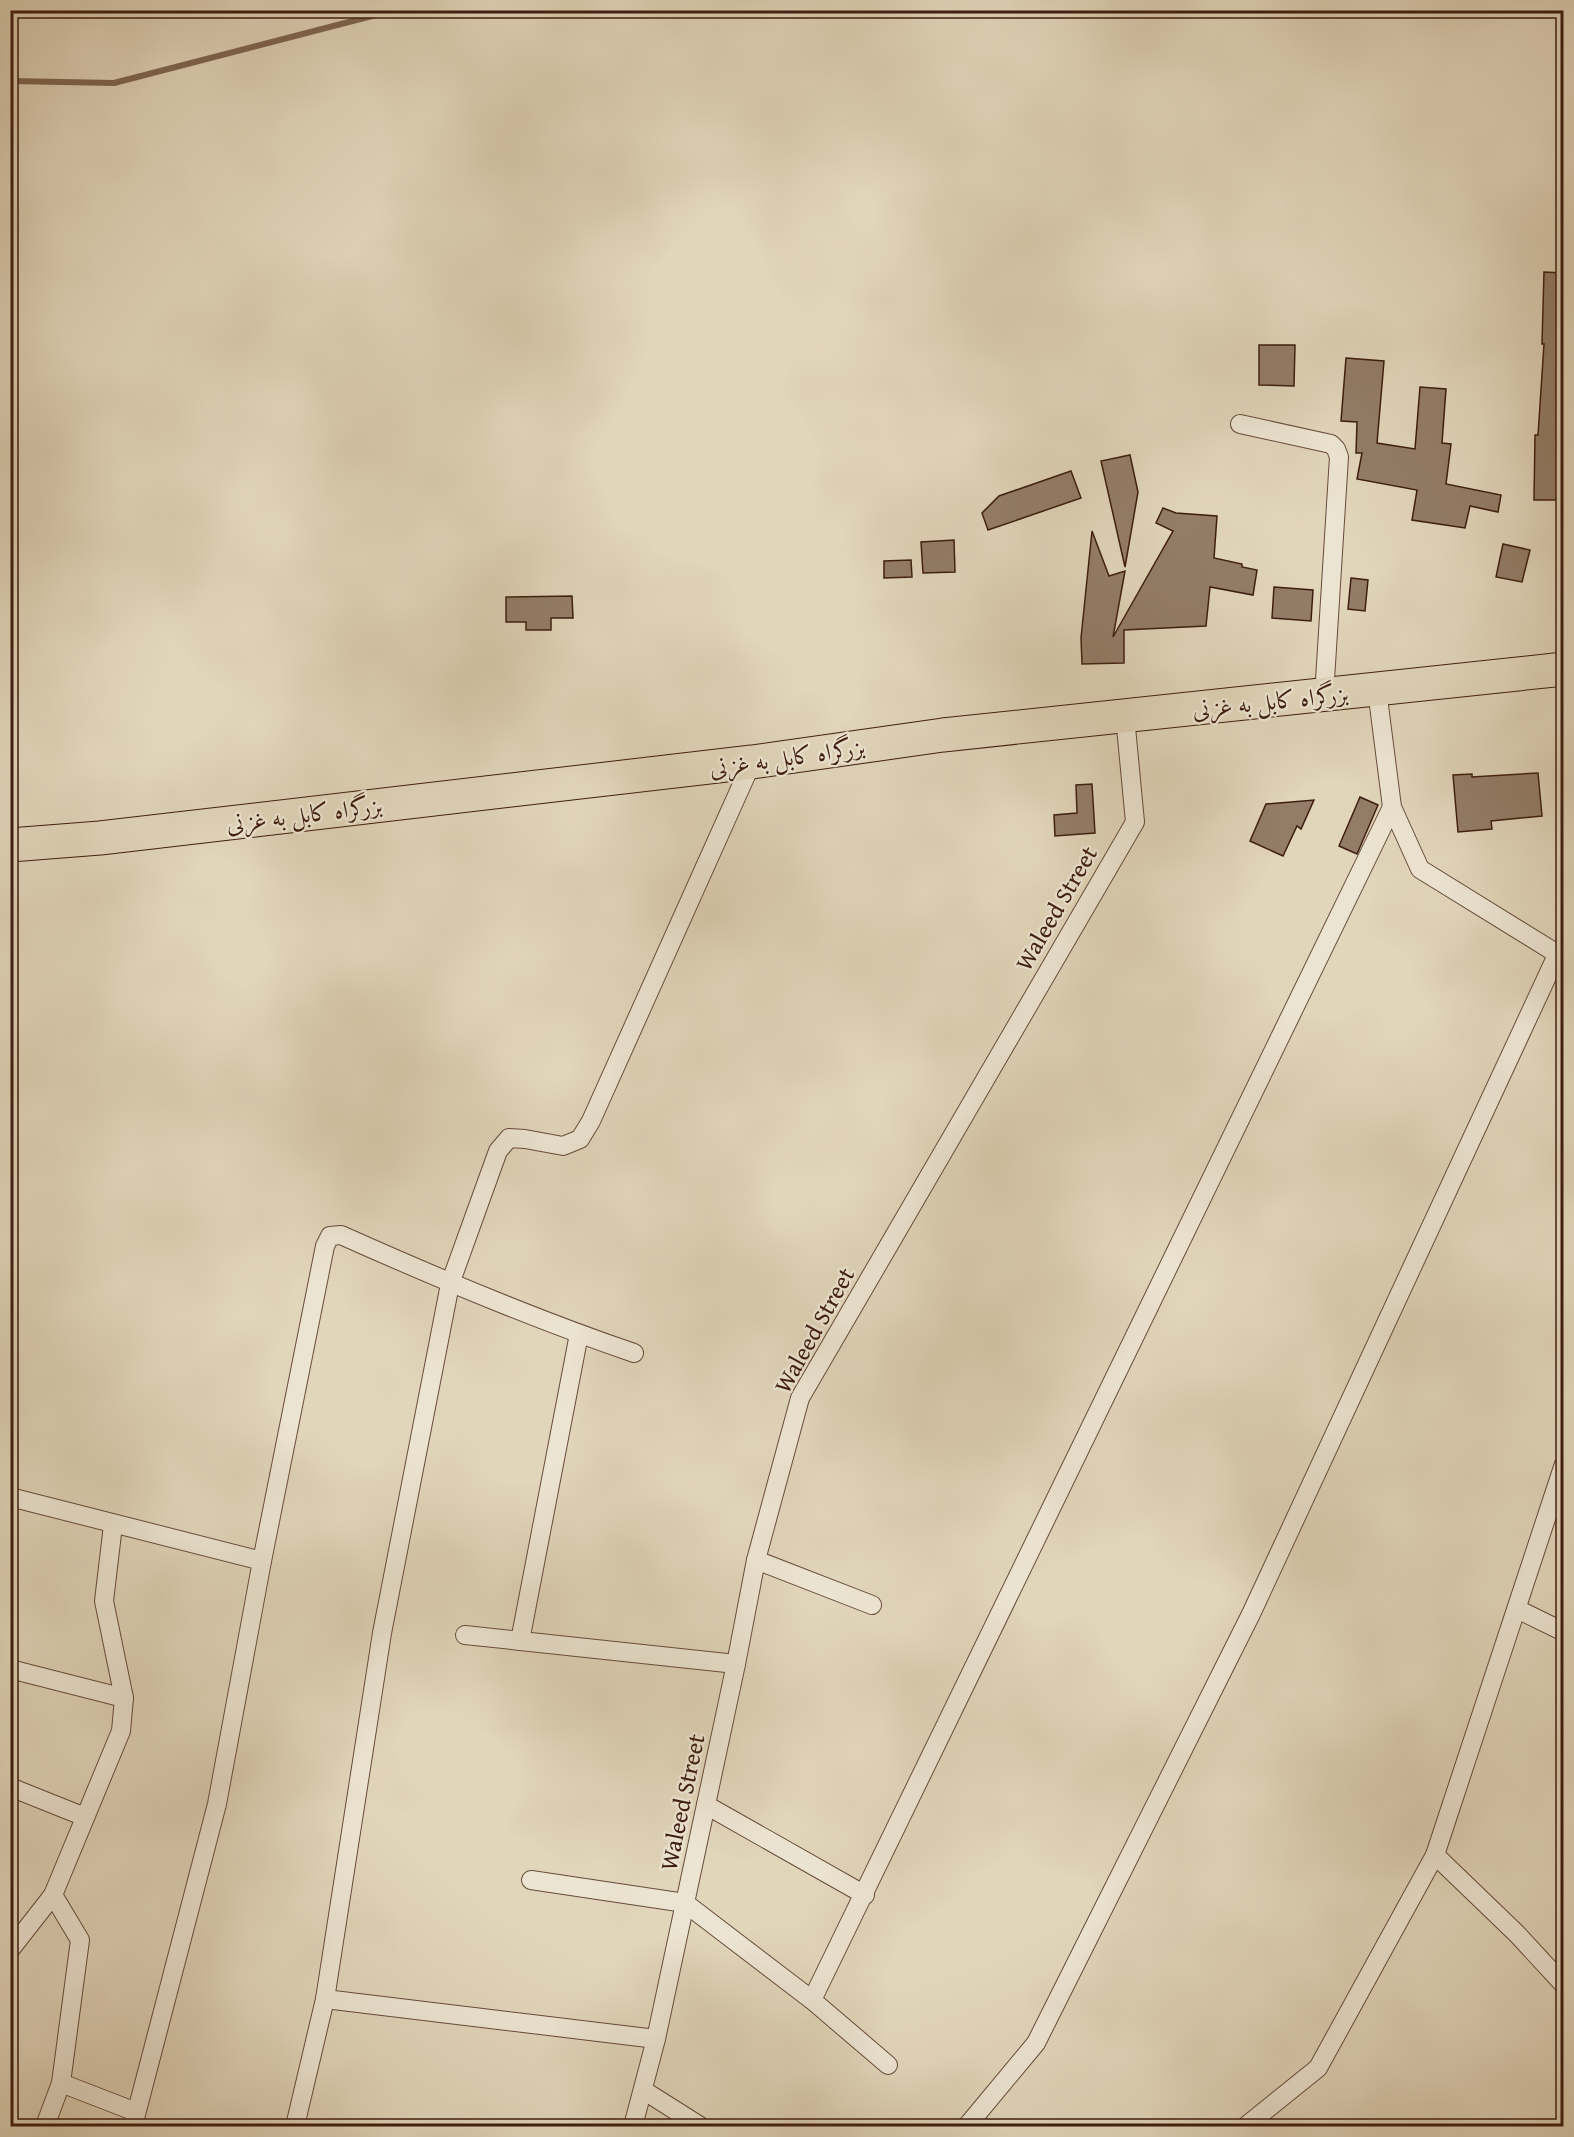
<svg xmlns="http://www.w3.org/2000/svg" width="1574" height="2137" font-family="'Gentium Book Plus',Amiri,serif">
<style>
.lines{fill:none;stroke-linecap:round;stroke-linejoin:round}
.stream{stroke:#7f6653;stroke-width:6}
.building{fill:#937d68;stroke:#3e1d10;stroke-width:1.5}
.street-casing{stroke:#674b3a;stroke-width:20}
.highway-casing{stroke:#3e1d10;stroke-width:35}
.street{stroke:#ece4d2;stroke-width:18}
.highway{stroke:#e1d5ba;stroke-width:33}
.labels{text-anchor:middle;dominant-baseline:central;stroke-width:4.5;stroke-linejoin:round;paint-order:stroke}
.street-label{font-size:24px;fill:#3e1d10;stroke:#ece4d2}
</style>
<rect width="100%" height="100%" fill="#e1d5ba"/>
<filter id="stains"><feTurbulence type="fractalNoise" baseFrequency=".00333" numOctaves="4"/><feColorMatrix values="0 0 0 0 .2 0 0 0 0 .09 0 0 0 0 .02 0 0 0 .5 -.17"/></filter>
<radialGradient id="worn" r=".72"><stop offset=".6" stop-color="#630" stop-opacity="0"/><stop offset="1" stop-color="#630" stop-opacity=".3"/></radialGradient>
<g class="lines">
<polyline class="stream" points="10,81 114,83 395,10"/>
</g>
<g class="building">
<polygon points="1544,272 1563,273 1563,500 1534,500 1535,435 1538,435 1544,344 1542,344"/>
<polygon points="1259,345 1295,345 1294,386 1259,385"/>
<polygon points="1346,358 1384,361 1377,443 1415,449 1420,387 1446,389 1442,443 1451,444 1446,484 1501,495 1498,512 1470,506 1465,528 1412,520 1417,490 1357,479 1362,453 1356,453 1357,422 1341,421"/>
<polygon points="1130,455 1138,492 1125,567 1101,461"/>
<polygon points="1071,471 1081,498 988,530 982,513 999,496"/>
<polygon points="1163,508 1176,513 1217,516 1214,558 1242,564 1242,567 1257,570 1253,595 1210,587 1206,626 1124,630 1124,663 1082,664 1081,638 1092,531 1109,576 1125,571 1113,637 1173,531 1156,523"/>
<polygon points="954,540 955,572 923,573 921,542"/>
<polygon points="1503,544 1530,550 1522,582 1496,577"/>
<polygon points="911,560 912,577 884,578 884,561"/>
<polygon points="1351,578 1368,580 1365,611 1348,609"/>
<polygon points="1274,587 1313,590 1311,621 1272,618"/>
<polygon points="572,596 573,618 551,618 551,630 526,630 526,622 506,622 506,597"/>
<polygon points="1538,773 1542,816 1491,821 1492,829 1458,832 1453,775 1472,774 1472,777"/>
<polygon points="1092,784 1095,833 1055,836 1054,815 1077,813 1076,785"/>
<polygon points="1360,797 1378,805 1357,854 1339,846"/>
<polygon points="1314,800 1301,829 1297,826 1283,856 1250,841 1266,804"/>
</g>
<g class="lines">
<defs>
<g id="street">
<polyline points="1240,424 1331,444 1336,449 1339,457 1324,696"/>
<polyline points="1377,690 1392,807 1420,869 1564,958"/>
<polyline points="10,1497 262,1561"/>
<polyline points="756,1560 872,1605"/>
<polyline points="1517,1609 1564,1632"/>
<polyline points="465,1635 736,1664"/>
<polyline points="520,1641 579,1334"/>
<polyline points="10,1669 124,1698"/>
<polyline points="10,1787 85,1817"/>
<polyline points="706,1805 865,1895"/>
<polyline points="1435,1855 1517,1934 1564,1985"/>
<polyline points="531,1880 685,1903 812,2000 888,2065"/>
<polyline points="10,1950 53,1895 121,1731 124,1698 104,1601 113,1525"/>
<polyline points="325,1999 656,2039"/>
<polyline points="812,2000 1392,807"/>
<polyline points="61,2083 136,2112"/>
<polyline points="643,2090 700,2126"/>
<polyline points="45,2126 61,2083 80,1940 53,1895"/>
<path d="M133 2126 217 1804 262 1561 325 1246 330 1236 341 1235C437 1278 534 1319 634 1353"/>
<polyline points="295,2126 325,1999 382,1633 450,1284 498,1151 509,1138 525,1139 563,1146 580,1139 591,1121 752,762"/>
<polyline points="633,2126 656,2039 736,1664 756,1560 800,1398 1135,822 1125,717"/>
<polyline points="967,2126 1036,2043 1251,1614 1558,953"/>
<polyline points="1246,2126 1318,2068 1435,1855 1564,1464"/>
<polyline points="1562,2126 1564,2125"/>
</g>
<polyline id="highway" points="10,845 100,838 752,762 943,735 1564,669"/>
</defs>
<use href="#street" class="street-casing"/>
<use href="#highway" class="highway-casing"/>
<use href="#street" class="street"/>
<use href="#highway" class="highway"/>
</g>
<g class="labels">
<g class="street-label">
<text transform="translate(1270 701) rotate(-6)">بزرگراه کابل به غزنی</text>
<text transform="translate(787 757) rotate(-8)">بزرگراه کابل به غزنی</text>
<text transform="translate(304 814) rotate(-7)">بزرگراه کابل به غزنی</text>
<text transform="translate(1056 908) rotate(-60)">Waleed Street</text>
<text transform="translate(814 1330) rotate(-61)">Waleed Street</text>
<text transform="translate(682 1802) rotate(-78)">Waleed Street</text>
</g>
</g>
<rect width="1574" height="2137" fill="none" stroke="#e1d5ba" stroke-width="36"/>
<rect x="12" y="12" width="1550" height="2113" fill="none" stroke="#3e1d10" stroke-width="3"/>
<rect x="18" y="18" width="1538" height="2101" fill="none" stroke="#3e1d10" stroke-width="1.5"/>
<rect width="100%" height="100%" filter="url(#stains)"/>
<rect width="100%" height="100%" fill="url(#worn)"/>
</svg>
